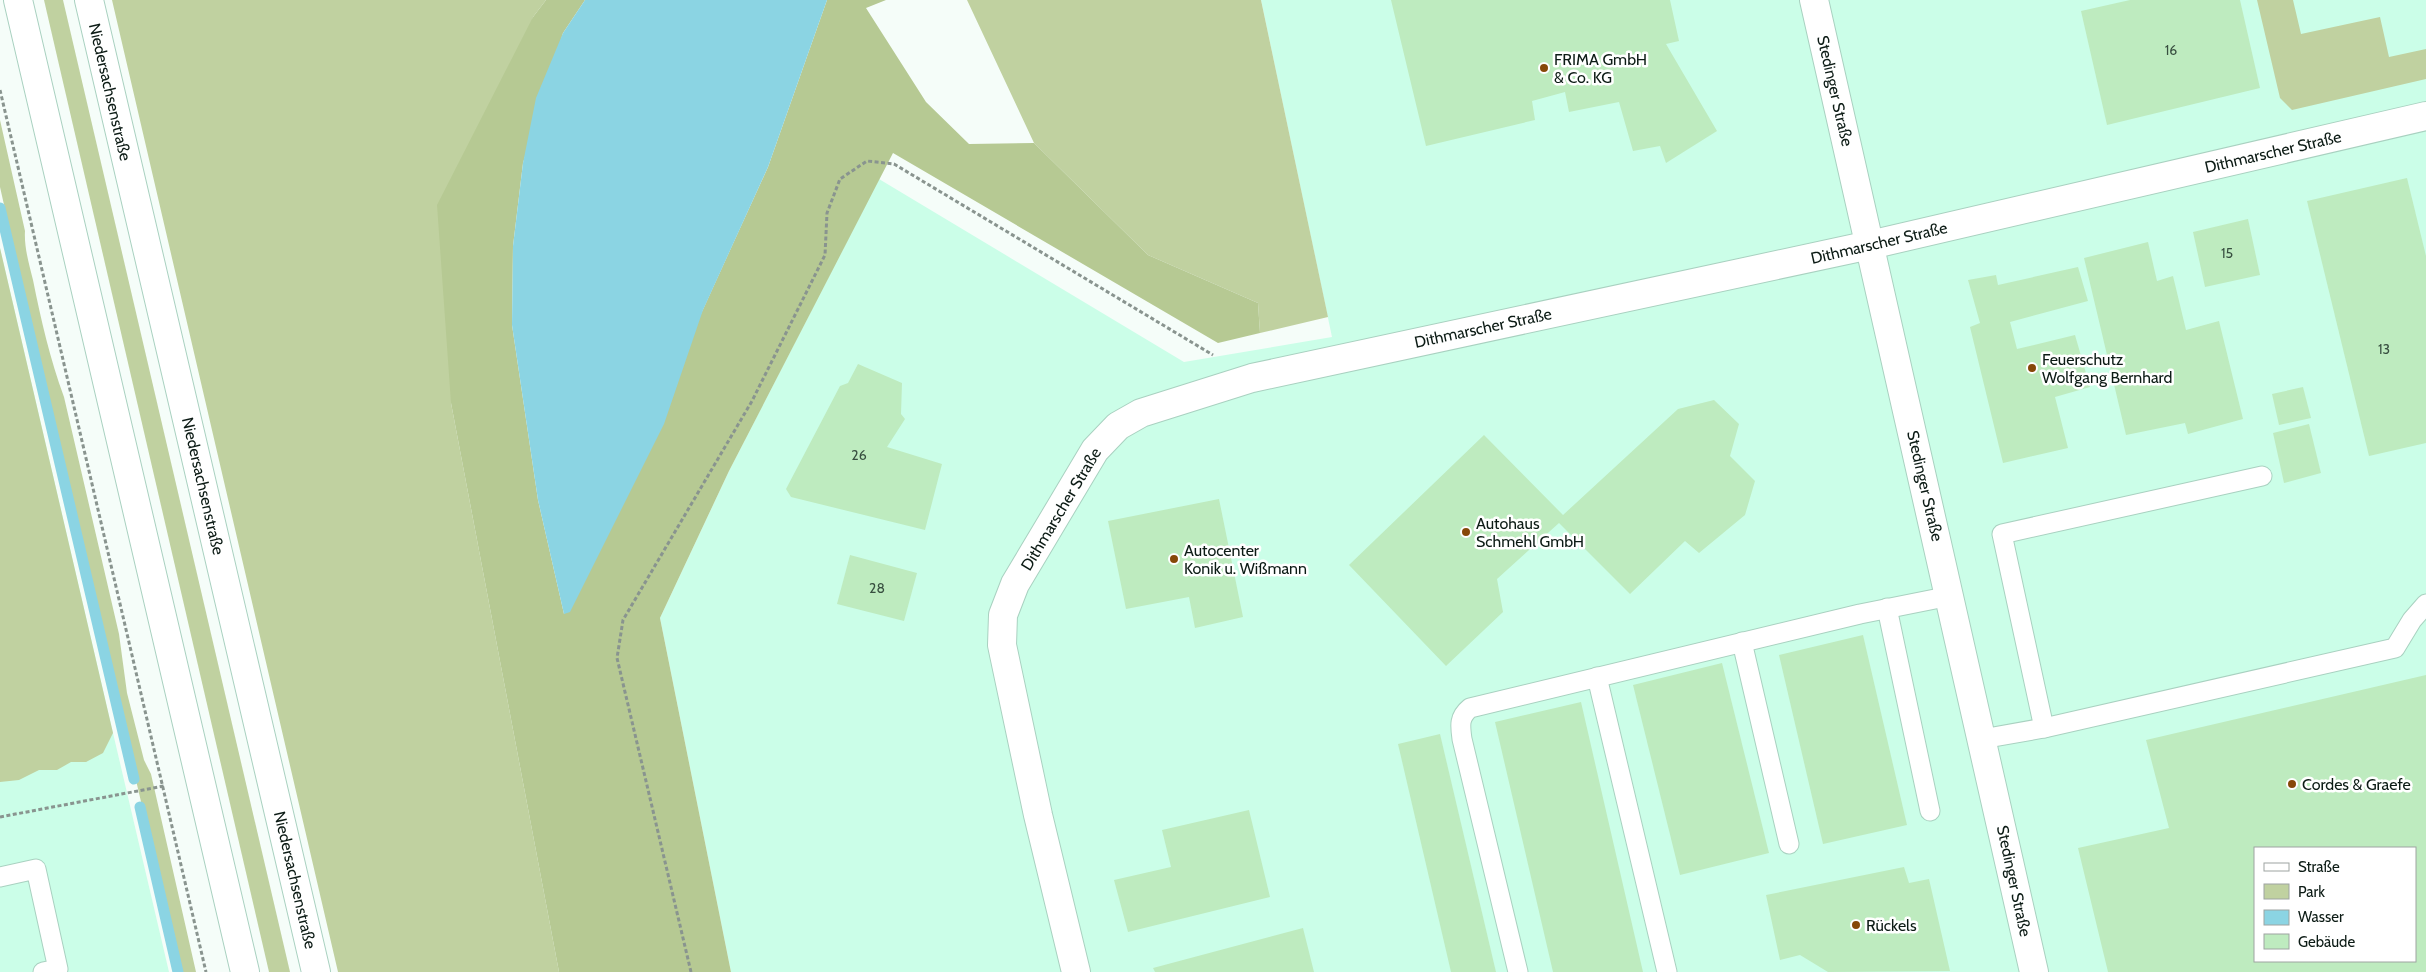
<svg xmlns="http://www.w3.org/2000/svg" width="2426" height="972" font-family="Cabin,sans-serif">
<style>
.built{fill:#cbfee8;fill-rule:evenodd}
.green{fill:#c0d1a0}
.forest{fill:#b6c993}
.water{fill:#8bd4e3}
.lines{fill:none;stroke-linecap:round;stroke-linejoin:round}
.stream{stroke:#8bd4e3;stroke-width:11}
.building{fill:#beebbf;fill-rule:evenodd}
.service-casing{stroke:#a9d1c0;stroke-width:21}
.minor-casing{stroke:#a9d1c0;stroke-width:30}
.secondary-casing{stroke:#a9d1c0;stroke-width:30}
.path{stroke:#89948f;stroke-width:3;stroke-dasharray:4 2.5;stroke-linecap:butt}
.service{stroke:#fff;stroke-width:19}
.minor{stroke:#fff;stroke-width:28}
.secondary{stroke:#fff;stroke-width:28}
.poi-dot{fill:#864808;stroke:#fff;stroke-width:2}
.labels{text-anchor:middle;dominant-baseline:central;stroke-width:5;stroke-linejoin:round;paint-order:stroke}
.number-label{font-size:14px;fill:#384f40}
.poi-label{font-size:16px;fill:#0c1b15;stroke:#fff;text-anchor:start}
.street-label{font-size:16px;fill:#0c1b15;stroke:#fff}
</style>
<rect width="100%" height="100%" fill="#f5fdf9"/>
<g class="built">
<path d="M1261 0H2426V972H731L660 618 729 471 879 179 1184 362 1332 337ZM2255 848H2415V961H2255Z"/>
<polygon points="0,248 113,733 169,972 0,972"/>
</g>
<g class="green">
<polygon points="44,0 63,0 290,972 269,972"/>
<polygon points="112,0 546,0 533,17 451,403 559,972 338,972"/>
<polygon points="967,0 1261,0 1328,317 1260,333 1258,303 1148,255 1034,143"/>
<polygon points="2257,0 2293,0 2301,34 2380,17 2389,57 2426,49 2426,79 2292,110 2280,98"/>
<path d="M0 120 25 231C24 247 29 264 33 280 41 320 50 359 64 397L119 634 127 693 144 760 151 774 196 972H181L81 546 0 187Z"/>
<polygon points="0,248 113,733 103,753 86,762 71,762 57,770 39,770 19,780 0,782"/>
</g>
<polygon class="forest" points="546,0 585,0 563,33 523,163 513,246 512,325 538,500 564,614 768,167 827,0 886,0 866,8 926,102 969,144 1034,143 1148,255 1258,303 1260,333 1218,343 893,153 729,471 660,618 731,972 559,972 451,403 437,205 533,17"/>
<polygon class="water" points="585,0 827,0 768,167 703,310 664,424 570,612 564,614 538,500 512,325 513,246 523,163 536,98 563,33"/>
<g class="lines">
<g class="stream">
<polyline points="0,208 134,779"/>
<polyline points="140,807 178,972"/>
</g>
</g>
<g class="building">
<polygon points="1391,0 1670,0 1679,41 1666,44 1717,131 1666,163 1660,146 1633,151 1619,102 1569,112 1565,92 1532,101 1535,120 1426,146"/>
<polygon points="2130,0 2240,0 2260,88 2107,125 2081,11"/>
<polygon points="2407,178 2426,256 2426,443 2369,456 2307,201"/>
<polygon points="2248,219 2260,275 2205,287 2193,232"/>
<polygon points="2148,242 2157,281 2173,276 2186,330 2219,321 2243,419 2188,434 2185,423 2126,435 2084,258"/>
<polygon points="2078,267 2088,301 2010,322 2017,349 2075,335 2090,387 2055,397 2068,448 2003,463 1970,327 1980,323 1968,280 1996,275 1998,285"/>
<polygon points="858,364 902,383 901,414 905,419 887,447 942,464 925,530 791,497 786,489 840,386 848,383"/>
<polygon points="2303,387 2311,418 2279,425 2272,394"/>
<polygon points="1714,400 1739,424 1730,456 1755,481 1745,515 1699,553 1685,541 1630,594 1559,523 1497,579 1503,612 1446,666 1349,565 1484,435 1563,515 1678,409"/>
<polygon points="2309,424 2321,473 2284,483 2273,433"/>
<polygon points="1219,499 1243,617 1195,628 1189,597 1126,609 1108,521"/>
<polygon points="850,555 917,573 904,621 837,604"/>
<polygon points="1863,635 1907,825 1823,844 1779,655"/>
<polygon points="1722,663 1769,853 1680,875 1633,685"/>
<path d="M2426 675V972H2108L2078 848 2169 828 2146 740ZM2255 848H2415V961H2255Z"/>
<polygon points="1581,702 1643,972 1553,972 1495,722"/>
<polygon points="1440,734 1496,972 1451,972 1398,744"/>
<polygon points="1249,810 1270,897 1128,932 1114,880 1171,867 1162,830"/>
<polygon points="1904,867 1909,883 1929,879 1950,971 1828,972 1800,955 1780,960 1766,895"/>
<polygon points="1303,928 1314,972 1155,972 1153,968"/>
</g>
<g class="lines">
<defs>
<g id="service">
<polyline points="1887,608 1930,811"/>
<polyline points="1742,642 1789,844"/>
<polyline points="1597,677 1667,972"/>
<polyline points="2044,728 2002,534 2262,476"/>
<polyline points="1982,739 2044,728 2395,648 2412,620 2426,604"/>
<polyline points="0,877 36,869 58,969 43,972"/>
<path d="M1518 972 1462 739C1460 725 1459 717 1470 708L1860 614 1950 596"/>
</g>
<g id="minor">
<polyline points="1814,0 2034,972"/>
<polyline points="1076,972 1038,815 1002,645 1003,615 1015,584 1095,450 1118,426 1141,413 1252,378 1870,245 2426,116"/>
</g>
<g id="secondary">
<polyline points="18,0 245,972"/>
<polyline points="89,0 316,972"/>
</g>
</defs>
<use href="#service" class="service-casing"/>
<use href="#minor" class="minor-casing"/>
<use href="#secondary" class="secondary-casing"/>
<g class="path">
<polyline points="0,90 206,972"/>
<polyline points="0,817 164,786"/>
<polyline points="691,972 617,658 623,620 752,401 825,255 827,213 840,179 867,161 894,164 1213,355"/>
</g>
<use href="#service" class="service"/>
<use href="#minor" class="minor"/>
<use href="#secondary" class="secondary"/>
</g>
<g class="poi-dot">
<circle cx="1544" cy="68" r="5"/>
<circle cx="2032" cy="368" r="5"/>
<circle cx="1466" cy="532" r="5"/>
<circle cx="1174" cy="559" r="5"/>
<circle cx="2292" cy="784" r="5"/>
<circle cx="1856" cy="925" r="5"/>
</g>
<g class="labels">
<g class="number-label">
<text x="2171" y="50">16</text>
<text x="2227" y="253">15</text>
<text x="2384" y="349">13</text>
<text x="859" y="455">26</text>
<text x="877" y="588">28</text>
</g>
<g class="poi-label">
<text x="1554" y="59">FRIMA GmbH<tspan x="1554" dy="18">&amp; Co. KG</tspan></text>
<text x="2042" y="359">Feuerschutz<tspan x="2042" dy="18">Wolfgang Bernhard</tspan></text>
<text x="1476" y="523">Autohaus<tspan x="1476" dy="18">Schmehl GmbH</tspan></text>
<text x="1184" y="550">Autocenter<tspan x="1184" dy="18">Konik u. Wißmann</tspan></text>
<text x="2302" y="784">Cordes &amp; Graefe</text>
<text x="1866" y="925">Rückels</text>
</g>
<g class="street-label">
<text transform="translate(1835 91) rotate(77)">Stedinger Straße</text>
<text transform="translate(110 92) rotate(77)">Niedersachsenstraße</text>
<text transform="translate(2273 152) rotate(-13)">Dithmarscher Straße</text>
<text transform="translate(1879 243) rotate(-13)">Dithmarscher Straße</text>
<text transform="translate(1483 328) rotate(-12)">Dithmarscher Straße</text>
<text transform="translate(203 486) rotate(77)">Niedersachsenstraße</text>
<text transform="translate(1925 486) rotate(77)">Stedinger Straße</text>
<text transform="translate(1061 509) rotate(-59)">Dithmarscher Straße</text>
<text transform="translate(295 880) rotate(77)">Niedersachsenstraße</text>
<text transform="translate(2014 881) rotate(78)">Stedinger Straße</text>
</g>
</g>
<rect x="2254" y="847" width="162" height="115" fill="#ffffff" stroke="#9ea4a1"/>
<rect x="2264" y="863" width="25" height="8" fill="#ffffff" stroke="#9ea4a1"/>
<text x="2298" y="872" font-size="15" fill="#0c1b15">Straße</text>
<rect x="2264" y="884" width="25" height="15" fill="#c0d1a0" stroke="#9ea4a1"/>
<text x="2298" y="897" font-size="15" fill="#0c1b15">Park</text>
<rect x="2264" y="910" width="25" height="15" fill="#8bd4e3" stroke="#9ea4a1"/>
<text x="2298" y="922" font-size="15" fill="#0c1b15">Wasser</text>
<rect x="2264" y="934" width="25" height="15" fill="#beebbf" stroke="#9ea4a1"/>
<text x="2298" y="947" font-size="15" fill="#0c1b15">Gebäude</text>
</svg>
